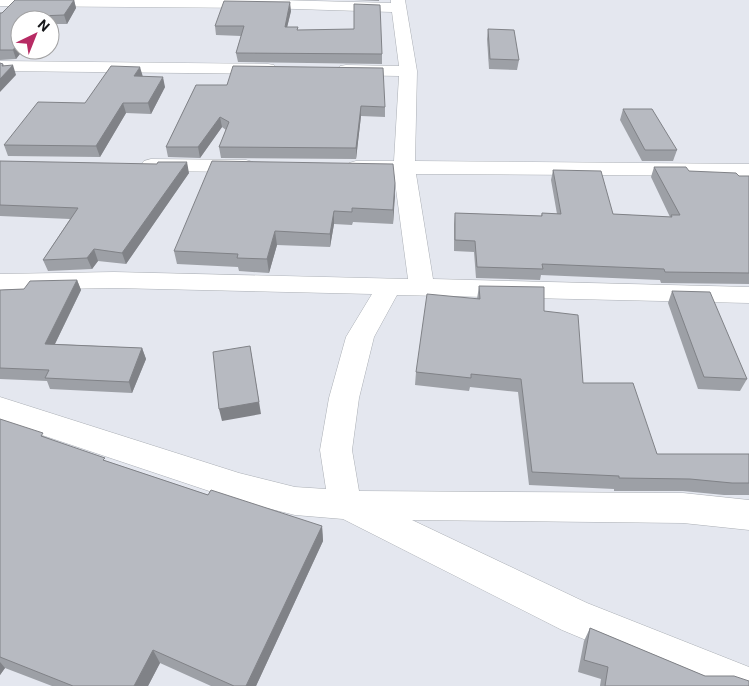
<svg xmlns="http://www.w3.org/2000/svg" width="749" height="686" font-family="Roboto,sans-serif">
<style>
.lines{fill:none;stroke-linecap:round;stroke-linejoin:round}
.minor-casing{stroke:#abafb5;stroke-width:1}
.minor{fill:#fff;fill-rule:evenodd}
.wall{fill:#9da0a6}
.shaded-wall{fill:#808287}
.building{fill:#b7bac1;stroke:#808287}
</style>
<rect width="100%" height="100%" fill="#e4e7ef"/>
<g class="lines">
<defs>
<g id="minor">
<polygon points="0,0 278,0 391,3 391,0 405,0 417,71 415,161 749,164 749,176 416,174 433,279 749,287 749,303 397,295 374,337 359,398 352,450 359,491 683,493 749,500 749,530 683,523 412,520 587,603 749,667 749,686 696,686 562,630 343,519 295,515 239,501 0,421 0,397 239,473 295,487 326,489 320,450 329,398 346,337 372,294 114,288 0,290 0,274 114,272 408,279 394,174 349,171 346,167 349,163 356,161 394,161 399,76 346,75 340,74 337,70 340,66 346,65 399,66 392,12 264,8 0,6"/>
<polygon points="0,61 268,64 274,65 277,69 274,73 268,74 0,71"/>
<polygon points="151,159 246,160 253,162 256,166 253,170 246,172 151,171 144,169 141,165 144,161"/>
</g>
</defs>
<use href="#minor" class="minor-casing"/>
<use href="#minor" class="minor"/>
</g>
<g class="wall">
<polygon points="74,0 76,8 67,24 50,24 50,20 20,20 20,50 23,50 16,59 0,60 0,13"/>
<polygon points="354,0 379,0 379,1"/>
<polygon points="291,11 287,27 382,54 382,64 238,62 236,53 241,36 216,35 215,26"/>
<polygon points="488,29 519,60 517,70 489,69 487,39"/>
<polygon points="143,77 165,87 151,114 126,113 100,157 8,156 4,145 85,103"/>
<polygon points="196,85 385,107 385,117 361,116 356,159 221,158 219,147 226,130 222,127 200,158 168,157 166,147"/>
<polygon points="623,109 677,150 673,161 642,161 620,120"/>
<polygon points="0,161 189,173 126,264 98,261 92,269 48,271 43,260 70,219 0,216"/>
<polygon points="654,167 689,171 739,176 749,176 749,284 661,283 660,280 541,275 540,280 476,278 474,252 454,251 454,224 455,213 541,216 542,213 557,214 551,180 553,170 613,214 670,217 651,177"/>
<polygon points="395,183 393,224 353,222 352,225 334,224 330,247 277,245 269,273 239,271 238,267 177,264 174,251"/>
<polygon points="77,280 81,290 55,344 142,348 146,359 132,393 50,389 47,381 0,379 0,290 24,289"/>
<polygon points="479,286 544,311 583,383 657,454 749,454 749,495 724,495 683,491 614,491 614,489 529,485 518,392 470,387 469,391 415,385 416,372 477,299"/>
<polygon points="672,291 747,379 740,391 698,389 668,303"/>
<polygon points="0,419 106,461 208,495 322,526 323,541 256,686 211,686 160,663 148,686 52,686 5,668 0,675"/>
<polygon points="590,628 705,676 749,686 600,686 601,679 578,672 584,641"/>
</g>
<g class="shaded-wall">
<polygon points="74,0 76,8 67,24 64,15"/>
<polygon points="290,2 291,11 285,36 285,27"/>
<polygon points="39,16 40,20 36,20"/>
<polygon points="20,41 20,50 23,50 16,59 13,50"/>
<polygon points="3,64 6,72 13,65 16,75 0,92 0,79 2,66"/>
<polygon points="140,67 143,77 134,76"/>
<polygon points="163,77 165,87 151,114 148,103"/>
<polygon points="123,103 126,113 100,157 96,146"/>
<polygon points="361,106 361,116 356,159 356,148"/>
<polygon points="220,117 222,127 200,158 198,147"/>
<polygon points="187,162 189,173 126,264 122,253"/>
<polygon points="395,183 395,196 393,224 393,210"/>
<polygon points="334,211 334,224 330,247 330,234"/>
<polygon points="275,231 277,245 269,273 267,259"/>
<polygon points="94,249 98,261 92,269 87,258"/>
<polygon points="77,280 81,290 50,354 45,344"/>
<polygon points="250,346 261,414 222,421 219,409"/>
<polygon points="142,348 146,359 132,393 129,382"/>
<polygon points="322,526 323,541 256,686 246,686"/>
<polygon points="153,650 160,663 148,686 134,686"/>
<polygon points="0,662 5,668 0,675"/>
</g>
<g class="building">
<polygon points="15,0 74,0 64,15 39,16 36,20 20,20 20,41 13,50 0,50 0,13 2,13"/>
<polygon points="224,1 290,2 285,27 298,27 297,30 354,29 354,4 380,5 382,54 236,53 244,26 215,26"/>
<polygon points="488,29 514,30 519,60 490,59"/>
<polygon points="0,63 3,64 2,66 13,65 0,79"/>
<polygon points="111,66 140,67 134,76 163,77 148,103 123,103 96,146 4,145 38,102 85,103"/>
<polygon points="233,66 383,68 385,107 361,106 356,148 219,147 229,122 220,117 198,147 166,147 196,85 227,85"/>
<polygon points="623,109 652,109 677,150 645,150"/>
<polygon points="0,161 157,164 158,162 187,162 122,253 94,249 87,258 43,260 78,208 0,205"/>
<polygon points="212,161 393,164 395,183 393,210 352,208 352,212 334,211 330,234 275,231 267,259 237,258 238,254 174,251"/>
<polygon points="654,167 686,167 689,171 736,173 739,176 749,176 749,273 665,272 664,269 542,264 543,269 477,267 475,241 455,240 455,213 542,216 542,213 561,214 553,170 601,171 613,214 672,217 671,215 680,215"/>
<polygon points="77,280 45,344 142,348 129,382 45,378 49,370 0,368 0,290 24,289 30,281"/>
<polygon points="479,286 544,287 544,311 578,315 583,383 633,383 657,454 749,454 749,483 732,483 690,479 619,478 619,476 532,472 521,379 471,374 471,378 416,372 427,294 480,299"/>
<polygon points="672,291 710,292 747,379 704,377"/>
<polygon points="250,346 259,402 219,409 213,352"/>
<polygon points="0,419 43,433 41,436 105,458 103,460 208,495 211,490 322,526 246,686 234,686 153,650 134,686 73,686 0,657"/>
<polygon points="590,628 705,676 734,676 749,681 749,686 605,686 608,667 584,660"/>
</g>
<g transform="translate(35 35) rotate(43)"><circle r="24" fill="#ffffff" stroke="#a2a2a3"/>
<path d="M0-4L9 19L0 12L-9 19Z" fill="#b72b64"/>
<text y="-8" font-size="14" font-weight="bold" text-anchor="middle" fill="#16171a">N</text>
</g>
</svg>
